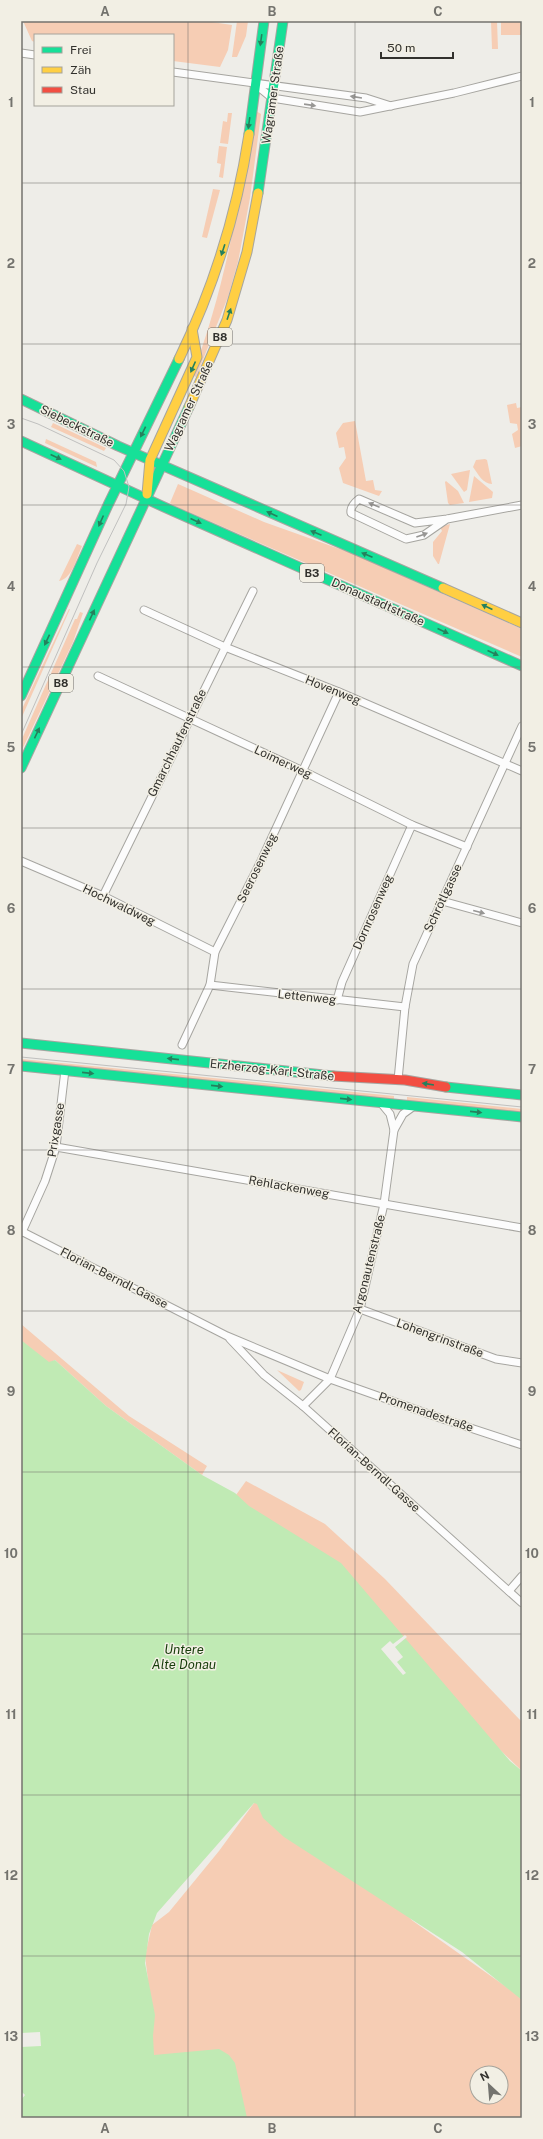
<svg xmlns="http://www.w3.org/2000/svg" width="543" height="2139" font-family="'Public Sans',sans-serif">
<style>
.green{fill:#f6cdb4;fill-rule:evenodd}
.water{fill:#c0eab4}
.pier{fill:#eeede8}
.lines{fill:none;stroke-linecap:round;stroke-linejoin:round}
.street-casing{stroke:#a6a5a0;stroke-width:9}
.fast-casing{stroke:#a6a5a0;stroke-width:11}
.slow-casing{stroke:#a6a5a0;stroke-width:11}
.jam-casing{stroke:#a6a5a0;stroke-width:11}
.street{stroke:#fcfcfc;stroke-width:7}
.fast{stroke:#16e098;stroke-width:9}
.slow{stroke:#ffcf43;stroke-width:9}
.jam{stroke:#f24e42;stroke-width:9}
.tram{stroke:#c0c0bf;stroke-width:1}
.oneway{fill:#25805d}
.oneway2{fill:#979694}
.grid{fill:none;stroke:#74736e;stroke-width:1;stroke-opacity:0.55}
.labels{text-anchor:middle;dominant-baseline:central;stroke-width:3;stroke-linejoin:round;paint-order:stroke}
.shield{fill:#f2efe4;stroke:#6c6a64;stroke-width:1}
.shield-label{font-size:11px;font-weight:bold;fill:#32312d}
.street-label{font-size:12px;fill:#32312d;stroke:#f2efe4}
.water-label{font-size:13px;font-style:italic;fill:#173d0b;stroke:#f2efe4}
.neatline{fill:none;stroke:#74736e;stroke-width:1.5}
.grid-label{font-size:13px;text-anchor:middle;font-weight:bold;fill:#74736e}
</style>
<rect width="100%" height="100%" fill="#eeede8"/>
<g class="green">
<polygon points="23,21 205,21 232,25 228,50 220,67 173,61 173,35 35,35 35,42 32,41"/>
<polygon points="237,21 248,21 246,36 237,57 232,57"/>
<polygon points="491,21 497,21 498,49 492,49"/>
<rect x="501" y="21" width="21" height="14"/>
<path d="M256 111 261 114 250 198 238 262 228 297 196 377 192 375C225 290 239 200 256 111Z"/>
<polygon points="228,113 232,113 228,144 220,143 223,121 227,122"/>
<polygon points="219,146 227,147 223,178 219,177 221,164 217,163"/>
<polygon points="213,189 220,190 207,238 202,237"/>
<polygon points="516,403 517,408 522,407 522,446 515,448 512,434 518,430 517,424 510,423 507,405"/>
<polygon points="355,421 366,481 373,480 375,490 382,491 379,496 343,483 339,468 346,458 344,447 339,448 336,433 343,423"/>
<polygon points="53,423 106,448 104,451 51,427"/>
<polygon points="46,439 96,462 97,467 45,443"/>
<path d="M485 459 487 460 492 484C483 484 478 474 473 467L476 460Z"/>
<polygon points="470,470 467,490 464,492 451,474"/>
<polygon points="474,476 493,492 492,498 469,502"/>
<polygon points="446,481 458,491 464,503 450,505 448,503 445,482"/>
<polygon points="178,484 264,522 351,553 522,629 522,657 175,506 170,503"/>
<polygon points="450,524 439,564 438,564 433,556 433,542 442,531 440,527"/>
<path d="M77 544 82 546C77 557 72 579 59 581Z"/>
<polygon points="69,609 70,609 21,719 21,711"/>
<polygon points="80,612 83,613 73,642 21,752 21,741 75,619 77,619"/>
<polygon points="21,1059 394,1096 394,1101 21,1064"/>
<polygon points="407,1097 522,1109 522,1114 407,1102"/>
<polygon points="21,1324 129,1416 207,1466 202,1475 106,1406 55,1360 49,1363 23,1342 21,1340"/>
<polygon points="277,1370 304,1382 301,1390 299,1391"/>
<polygon points="246,1481 325,1524 385,1579 522,1722 522,1771 236,1495"/>
<path d="M272 1798 312 1828 413 1921 522 1998V2118H138L148 1980 145 1956 152 1925 169 1912 219 1851 254 1803ZM477 2073H501V2097H477Z"/>
</g>
<polygon class="water" points="21,1340 49,1362 55,1360 106,1406 177,1457 202,1475 235,1493 249,1506 341,1563 510,1761 522,1771 522,2000 462,1952 284,1837 263,1818 257,1804 254,1803 157,1913 149,1934 145,1963 155,2015 153,2036 154,2055 219,2049 229,2055 235,2063 247,2118 21,2118 21,2100 25,2095 21,2091"/>
<g class="pier">
<polygon points="405,1635 407,1637 395,1647 403,1657 397,1662 406,1673 403,1675 381,1649 390,1641 393,1644"/>
<polygon points="40,2032 41,2046 21,2047 21,2033"/>
</g>
<g class="lines">
<defs>
<g id="street">
<polyline points="21,53 35,55"/>
<polyline points="173,72 366,98 391,106"/>
<polyline points="255,84 272,98 360,112 454,93 522,76"/>
<path d="M447 519 424 535 406 539 351 513C350 507 354 503 359 499L415 523 447 519 522 505"/>
<polyline points="144,610 225,647 339,692 522,771"/>
<polyline points="98,676 303,771 412,825 467,847"/>
<polyline points="21,861 103,896 215,952"/>
<polyline points="103,896 253,591"/>
<polyline points="442,901 522,923"/>
<polyline points="210,985 405,1007"/>
<polyline points="337,1000 342,982 412,825"/>
<polyline points="182,1045 210,985 215,952 261,861 339,692"/>
<polyline points="398,1080 405,1007 413,964 522,726"/>
<polyline points="394,1130 403,1114 414,1106"/>
<polyline points="56,1147 522,1228"/>
<polyline points="21,1231 227,1336 330,1379 440,1418 522,1445"/>
<polyline points="22,1232 45,1181 56,1147 65,1070"/>
<polyline points="360,1309 496,1359 522,1363"/>
<polyline points="230,1339 264,1375 303,1406 522,1603"/>
<polyline points="303,1406 330,1379 360,1309 384,1204 394,1130 390,1114 381,1103"/>
<polyline points="509,1591 522,1576"/>
</g>
<g id="fast">
<polyline points="249,134 264,21"/>
<polyline points="258,193 283,21"/>
<polyline points="21,399 118,446 443,588"/>
<polyline points="21,441 164,507 522,666"/>
<polyline points="21,696 108,505 179,359"/>
<polyline points="21,768 189,407"/>
<polyline points="21,1043 333,1076"/>
<polyline points="21,1066 522,1117"/>
<polyline points="446,1087 522,1095"/>
</g>
<g id="slow">
<path d="M179 359C214 287 237 213 249 134"/>
<polyline points="189,407 227,320 247,252 258,193"/>
<polyline points="147,494 150,460 197,357 192,329"/>
<polyline points="443,588 522,623"/>
</g>
<polyline id="jam" points="333,1076 405,1080 446,1087"/>
</defs>
<use href="#street" class="street-casing"/>
<use href="#fast" class="fast-casing"/>
<use href="#slow" class="slow-casing"/>
<use href="#jam" class="jam-casing"/>
<use href="#street" class="street"/>
<use href="#fast" class="fast"/>
<use href="#slow" class="slow"/>
<use href="#jam" class="jam"/>
<g class="tram">
<polyline points="21,418 38,424 114,460 124,471 129,487 126,504 97,563 21,735"/>
<polyline points="21,1057 522,1107"/>
</g>
</g>
<defs><path id="oneway-solid" d="M-6-.8H1V-3.2L6.5 0L1 3.2V.8H-6Z"/></defs>
<g class="oneway">
<use href="#oneway-solid" transform="translate(261 40) rotate(98)"/>
<use href="#oneway-solid" transform="translate(249 123) rotate(98)"/>
<use href="#oneway-solid" transform="translate(223 250) rotate(108)"/>
<use href="#oneway-solid" transform="translate(229 314) rotate(-71)"/>
<use href="#oneway-solid" transform="translate(193 367) rotate(114)"/>
<use href="#oneway-solid" transform="translate(143 432) rotate(116)"/>
<use href="#oneway-solid" transform="translate(56 457) rotate(25)"/>
<use href="#oneway-solid" transform="translate(272 514) rotate(-156)"/>
<use href="#oneway-solid" transform="translate(101 521) rotate(114)"/>
<use href="#oneway-solid" transform="translate(196 521) rotate(24)"/>
<use href="#oneway-solid" transform="translate(316 533) rotate(-157)"/>
<use href="#oneway-solid" transform="translate(367 555) rotate(-157)"/>
<use href="#oneway-solid" transform="translate(487 607) rotate(-155)"/>
<use href="#oneway-solid" transform="translate(92 615) rotate(-65)"/>
<use href="#oneway-solid" transform="translate(443 631) rotate(24)"/>
<use href="#oneway-solid" transform="translate(47 640) rotate(115)"/>
<use href="#oneway-solid" transform="translate(493 653) rotate(24)"/>
<use href="#oneway-solid" transform="translate(37 733) rotate(-65)"/>
<use href="#oneway-solid" transform="translate(173 1059) rotate(-174)"/>
<use href="#oneway-solid" transform="translate(88 1073) rotate(6)"/>
<use href="#oneway-solid" transform="translate(428 1084) rotate(-171)"/>
<use href="#oneway-solid" transform="translate(217 1086) rotate(6)"/>
<use href="#oneway-solid" transform="translate(346 1099) rotate(6)"/>
<use href="#oneway-solid" transform="translate(476 1112) rotate(6)"/>
</g>
<g class="oneway2">
<use href="#oneway-solid" transform="translate(356 97) rotate(-171)"/>
<use href="#oneway-solid" transform="translate(310 105) rotate(8)"/>
<use href="#oneway-solid" transform="translate(374 505) rotate(-158)"/>
<use href="#oneway-solid" transform="translate(422 535) rotate(-20)"/>
<use href="#oneway-solid" transform="translate(479 912) rotate(15)"/>
</g>
<path class="grid" d="M188 21V2118M355 21V2118M21 183H522M21 344H522M21 505H522M21 667H522M21 828H522M21 989H522M21 1150H522M21 1311H522M21 1472H522M21 1634H522M21 1795H522M21 1956H522"/>
<g class="labels">
<g class="shield">
<rect x="208" y="328" width="24" height="18" rx="3"/>
<rect x="300" y="564" width="24" height="18" rx="3"/>
<rect x="49" y="674" width="24" height="18" rx="3"/>
</g>
<g class="shield-label">
<text x="220" y="337">B8</text>
<text x="312" y="573">B3</text>
<text x="61" y="683">B8</text>
</g>
<g class="street-label">
<text transform="translate(273 95) rotate(-82)">Wagramer Straße</text>
<text transform="translate(189 406) rotate(-65)">Wagramer Straße</text>
<text transform="translate(77 426) rotate(26)">Siebeckstraße</text>
<text transform="translate(378 602) rotate(24)">Donaustadtstraße</text>
<text transform="translate(333 690) rotate(22)">Hovenweg</text>
<text transform="translate(177 743) rotate(-64)">Gmarchhaufenstraße</text>
<text transform="translate(283 762) rotate(25)">Loimerweg</text>
<text transform="translate(257 868) rotate(-64)">Seerosenweg</text>
<text transform="translate(443 898) rotate(-65)">Schrötlgasse</text>
<text transform="translate(119 905) rotate(26)">Hochwaldweg</text>
<text transform="translate(373 912) rotate(-66)">Dornrosenweg</text>
<text transform="translate(307 997) rotate(6)">Lettenweg</text>
<text transform="translate(272 1070) rotate(6)">Erzherzog-Karl-Straße</text>
<text transform="translate(56 1130) rotate(-81)">Prixgasse</text>
<text transform="translate(289 1187) rotate(10)">Rehlackenweg</text>
<text transform="translate(369 1264) rotate(-76)">Argonautenstraße</text>
<text transform="translate(114 1278) rotate(27)">Florian-Berndl-Gasse</text>
<text transform="translate(440 1338) rotate(20)">Lohengrinstraße</text>
<text transform="translate(426 1412) rotate(19)">Promenadestraße</text>
<text transform="translate(374 1470) rotate(42)">Florian-Berndl-Gasse</text>
</g>
<g class="water-label">
<text x="184" y="1649">Untere<tspan x="184" dy="15">Alte Donau</tspan></text>
</g>
</g>
<rect width="543" height="2139" fill="none" stroke="#f2efe4" stroke-width="44"/>
<rect x="34" y="34" width="140" height="72" fill="#f2efe4" stroke="#a5a39b"/>
<rect x="42" y="47" width="20" height="6" fill="#16e098" stroke="#a5a39b"/>
<text x="70" y="54" font-size="12" fill="#32312d">Frei</text>
<rect x="42" y="67" width="20" height="6" fill="#ffcf43" stroke="#a5a39b"/>
<text x="70" y="74" font-size="12" fill="#32312d">Zäh</text>
<rect x="42" y="87" width="20" height="6" fill="#f24e42" stroke="#a5a39b"/>
<text x="70" y="94" font-size="12" fill="#32312d">Stau</text>
<g transform="translate(489 2085) rotate(334)"><circle r="19" fill="#f2efe4" stroke="#a5a39b"/>
<path d="M0-3L7 15L0 10L-7 15Z" fill="#74736e"/>
<text y="-6" font-size="11" font-weight="bold" text-anchor="middle" fill="#32312d">N</text>
</g>
<path d="M381 52v6h72v-6" fill="none" stroke="#32312d" stroke-width="2"/>
<text x="387" y="52" font-size="12" fill="#32312d" stroke="#f2efe4" stroke-width="3" paint-order="stroke">50 m</text>
<rect x="22" y="22" width="499" height="2095" class="neatline"/>
<g class="grid-label">
<text x="105" y="16">A</text>
<text x="272" y="16">B</text>
<text x="438" y="16">C</text>
<text x="11" y="107">1</text>
<text x="532" y="107">1</text>
<text x="11" y="268">2</text>
<text x="532" y="268">2</text>
<text x="11" y="429">3</text>
<text x="532" y="429">3</text>
<text x="11" y="591">4</text>
<text x="532" y="591">4</text>
<text x="11" y="752">5</text>
<text x="532" y="752">5</text>
<text x="11" y="913">6</text>
<text x="532" y="913">6</text>
<text x="11" y="1074">7</text>
<text x="532" y="1074">7</text>
<text x="11" y="1235">8</text>
<text x="532" y="1235">8</text>
<text x="11" y="1396">9</text>
<text x="532" y="1396">9</text>
<text x="11" y="1558">10</text>
<text x="532" y="1558">10</text>
<text x="11" y="1719">11</text>
<text x="532" y="1719">11</text>
<text x="11" y="1880">12</text>
<text x="532" y="1880">12</text>
<text x="11" y="2041">13</text>
<text x="532" y="2041">13</text>
<text x="105" y="2133">A</text>
<text x="272" y="2133">B</text>
<text x="438" y="2133">C</text>
</g>
</svg>
